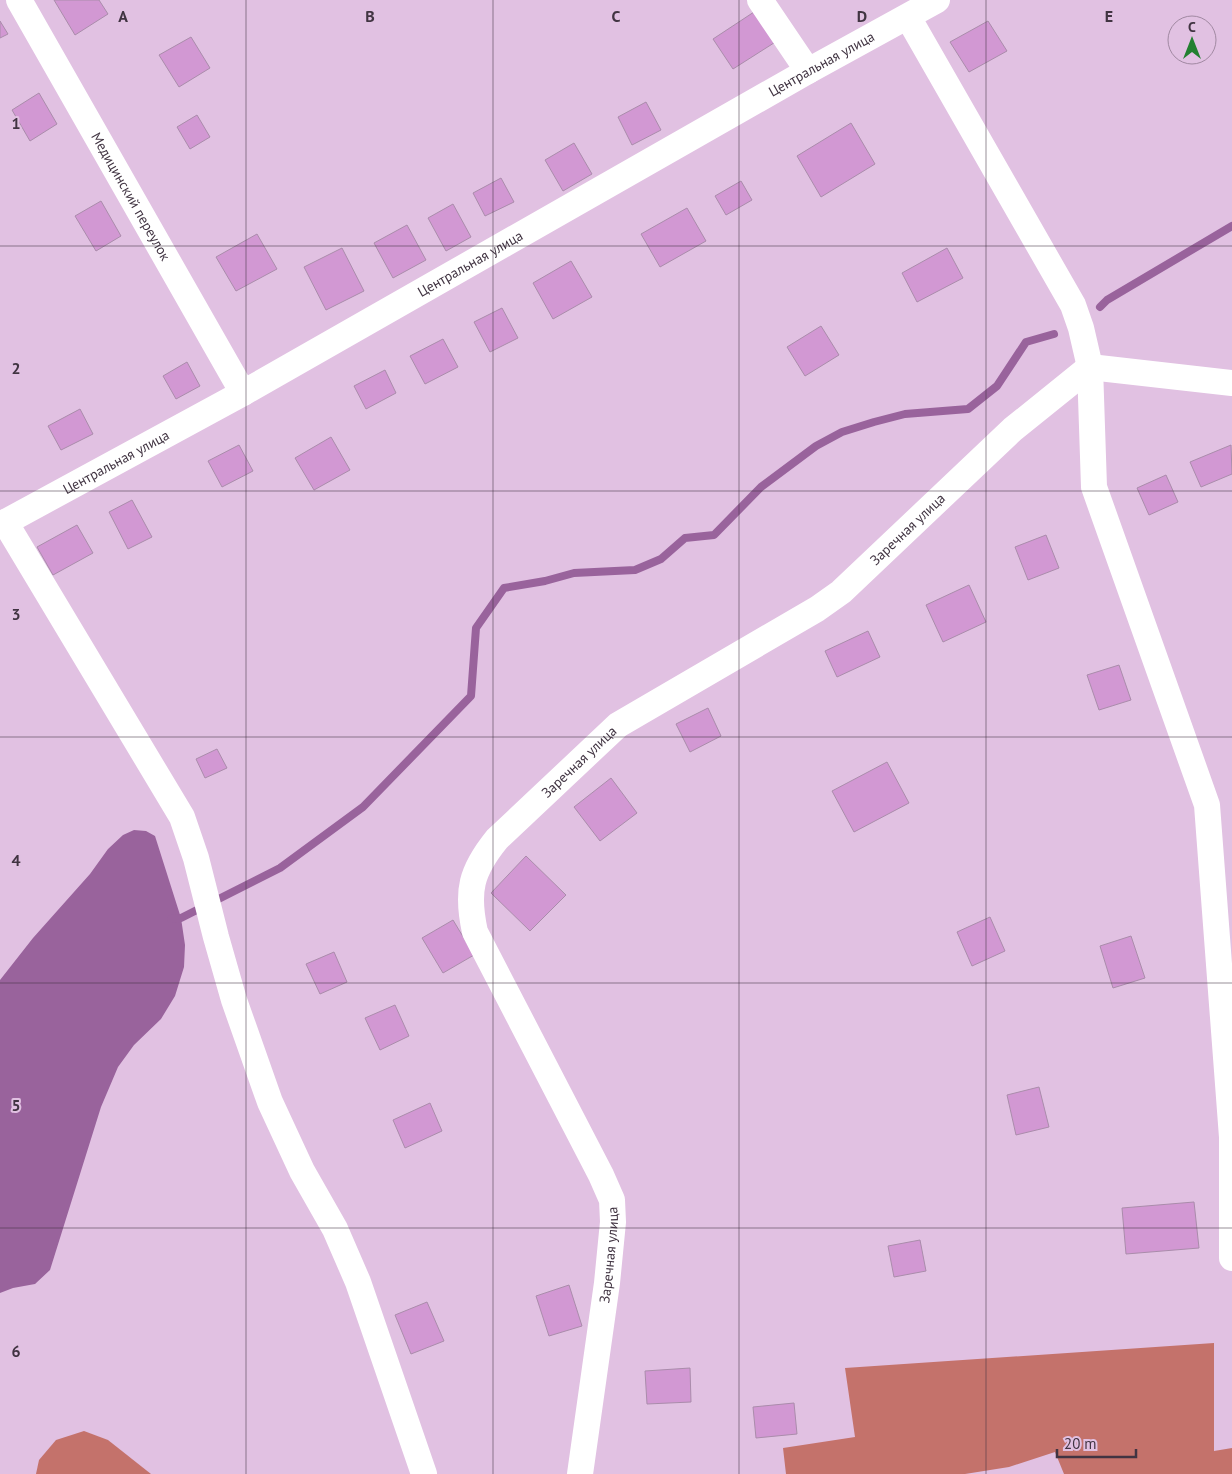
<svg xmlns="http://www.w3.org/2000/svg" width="1232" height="1474" font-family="'PT Sans',sans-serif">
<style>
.forest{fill:#c4726b}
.water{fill:#99639c}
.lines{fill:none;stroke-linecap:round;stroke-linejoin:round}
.stream{stroke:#99639c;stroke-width:8}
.building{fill:#d298d3;stroke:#aa8cab}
.minor{stroke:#fff;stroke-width:26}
.grid{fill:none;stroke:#413442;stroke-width:1;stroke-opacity:0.55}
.labels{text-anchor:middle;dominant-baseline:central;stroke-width:4;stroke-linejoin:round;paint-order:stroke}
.street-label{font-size:14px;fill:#413442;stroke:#e1c1e2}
.grid-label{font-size:16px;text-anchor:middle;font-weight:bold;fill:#413442;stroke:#e1c1e2;stroke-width:4;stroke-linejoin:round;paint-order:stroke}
</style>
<rect width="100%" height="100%" fill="#e1c1e2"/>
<g class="forest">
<polygon points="1214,1343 1214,1451 1232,1448 1232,1474 1064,1474 1055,1452 1009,1467 965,1474 786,1474 783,1448 855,1437 845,1368"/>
<polygon points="84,1431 108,1440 151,1474 36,1474 39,1460 56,1440"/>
</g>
<polygon class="water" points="134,830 146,831 155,836 181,918 185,945 184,967 175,996 161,1019 134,1045 118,1067 101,1107 50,1270 35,1284 13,1288 0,1293 0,980 33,938 90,874 108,849 123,835"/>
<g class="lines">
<g class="stream">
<polyline points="1100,307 1107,300 1232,226"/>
<polyline points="171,919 181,918 280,868 363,807 471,696 476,628 504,588 545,581 574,573 635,570 661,559 685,538 714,535 761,487 816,446 842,432 874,422 905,414 968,409 997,386 1026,342 1054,334"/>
</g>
</g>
<g class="building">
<polygon points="54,0 99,0 108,14 75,35"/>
<polygon points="757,10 777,41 733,69 713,39"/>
<polygon points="0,21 8,34 0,38"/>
<polygon points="988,21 1007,51 969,72 950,42"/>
<polygon points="191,37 210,68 179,87 159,55"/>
<polygon points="39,93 57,124 30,141 12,110"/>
<polygon points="646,102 661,130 632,145 618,117"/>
<polygon points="197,115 210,137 190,149 177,127"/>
<polygon points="851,123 875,164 821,197 797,156"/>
<polygon points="574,143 592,174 563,191 545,160"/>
<polygon points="501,178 514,202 485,216 473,193"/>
<polygon points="741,181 752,200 726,215 715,196"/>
<polygon points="101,201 121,236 96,251 75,216"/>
<polygon points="453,204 471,237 446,251 428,218"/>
<polygon points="687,208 706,241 660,267 641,234"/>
<polygon points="407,225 426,260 393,278 374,243"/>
<polygon points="257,234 277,269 236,291 216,257"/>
<polygon points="342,248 364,291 326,310 304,267"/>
<polygon points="947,248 963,278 917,302 902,273"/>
<polygon points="571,261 592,297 553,319 533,283"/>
<polygon points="502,308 518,338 490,352 474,322"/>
<polygon points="821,326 839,355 805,376 787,347"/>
<polygon points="443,339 458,367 425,384 410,356"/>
<polygon points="187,362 200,386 176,399 163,376"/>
<polygon points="385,370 396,393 366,409 354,386"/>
<polygon points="80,409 93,434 61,450 48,426"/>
<polygon points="331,437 350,470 314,490 295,458"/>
<polygon points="239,445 253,471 222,487 208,461"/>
<polygon points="1231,445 1232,474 1201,487 1190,462"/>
<polygon points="1166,475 1178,502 1149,515 1137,488"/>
<polygon points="132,500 152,537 128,549 109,512"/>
<polygon points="77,525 93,553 53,575 37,547"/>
<polygon points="1046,535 1059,568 1028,580 1015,547"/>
<polygon points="969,585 986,622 943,642 926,605"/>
<polygon points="868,631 880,657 837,677 825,651"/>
<polygon points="1119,665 1131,700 1099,710 1087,675"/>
<polygon points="708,708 721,736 690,752 676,724"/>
<polygon points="217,749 227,768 205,778 196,759"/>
<polygon points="887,762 909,803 854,832 832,791"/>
<polygon points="611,778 637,813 600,841 574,807"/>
<polygon points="526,856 566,895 530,931 491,893"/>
<polygon points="990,917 1005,951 972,966 957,932"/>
<polygon points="453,920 474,955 443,973 422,938"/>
<polygon points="1131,936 1145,978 1113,988 1100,946"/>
<polygon points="334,952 347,982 320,994 306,964"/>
<polygon points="395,1005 409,1036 380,1050 365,1018"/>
<polygon points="1039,1087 1049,1127 1016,1135 1007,1095"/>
<polygon points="430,1103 442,1131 405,1148 393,1120"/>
<polygon points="1194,1202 1199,1248 1126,1254 1122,1208"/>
<polygon points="920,1240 926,1271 894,1277 888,1246"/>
<polygon points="569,1285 582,1326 549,1336 536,1296"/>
<polygon points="427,1302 444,1341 411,1354 395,1315"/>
<polygon points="690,1368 691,1402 647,1404 645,1371"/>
<polygon points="794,1403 797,1434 756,1438 753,1407"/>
</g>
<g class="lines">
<g class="minor">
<path id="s1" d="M19 0 243 393"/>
<polyline points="760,0 808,71"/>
<polyline points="908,17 1073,305 1081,328 1090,367 1094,487 1207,805 1232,1137 1232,1258"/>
<polyline points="5,522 182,817 196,858 216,937 234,1000 270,1102 302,1171 335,1229 358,1282 424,1474"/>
<path id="s2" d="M0 525 243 393 808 71 937 0"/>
<path id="s3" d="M580 1474 607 1283 613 1222 612 1200 601 1175 475 932C466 891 471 871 497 839L618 725 817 609 841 592 1013 429 1090 367 1232 383"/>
</g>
</g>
<path class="grid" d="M246 0V1474M493 0V1474M739 0V1474M986 0V1474M0 246H1232M0 491H1232M0 737H1232M0 983H1232M0 1228H1232"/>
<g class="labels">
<g class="street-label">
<text stroke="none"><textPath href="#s2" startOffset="942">Центральная улица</textPath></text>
<text stroke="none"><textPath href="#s1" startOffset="226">Медицинский переулок</textPath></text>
<text stroke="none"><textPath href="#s2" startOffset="538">Центральная улица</textPath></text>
<text stroke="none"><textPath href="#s2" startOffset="132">Центральная улица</textPath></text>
<text stroke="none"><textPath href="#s3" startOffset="1195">Заречная улица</textPath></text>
<text stroke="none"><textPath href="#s3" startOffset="790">Заречная улица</textPath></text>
<text stroke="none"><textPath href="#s3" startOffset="221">Заречная улица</textPath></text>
</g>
</g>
<g class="grid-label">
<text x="123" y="22">A</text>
<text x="370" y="22">B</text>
<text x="616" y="22">C</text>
<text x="862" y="22">D</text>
<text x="1109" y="22">E</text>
<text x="16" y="129">1</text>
<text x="16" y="374">2</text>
<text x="16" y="620">3</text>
<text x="16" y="866">4</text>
<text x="16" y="1111">5</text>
<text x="16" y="1357">6</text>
</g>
<g transform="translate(1192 40)"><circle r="24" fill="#e1c1e2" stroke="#a189a2"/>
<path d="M0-4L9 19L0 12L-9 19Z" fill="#238031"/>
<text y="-8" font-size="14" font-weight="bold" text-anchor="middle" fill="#413442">С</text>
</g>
<path d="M1057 1449v8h79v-8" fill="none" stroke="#413442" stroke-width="2.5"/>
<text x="1064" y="1449" font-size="15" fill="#413442" stroke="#e1c1e2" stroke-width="4" paint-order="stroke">20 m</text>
</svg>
